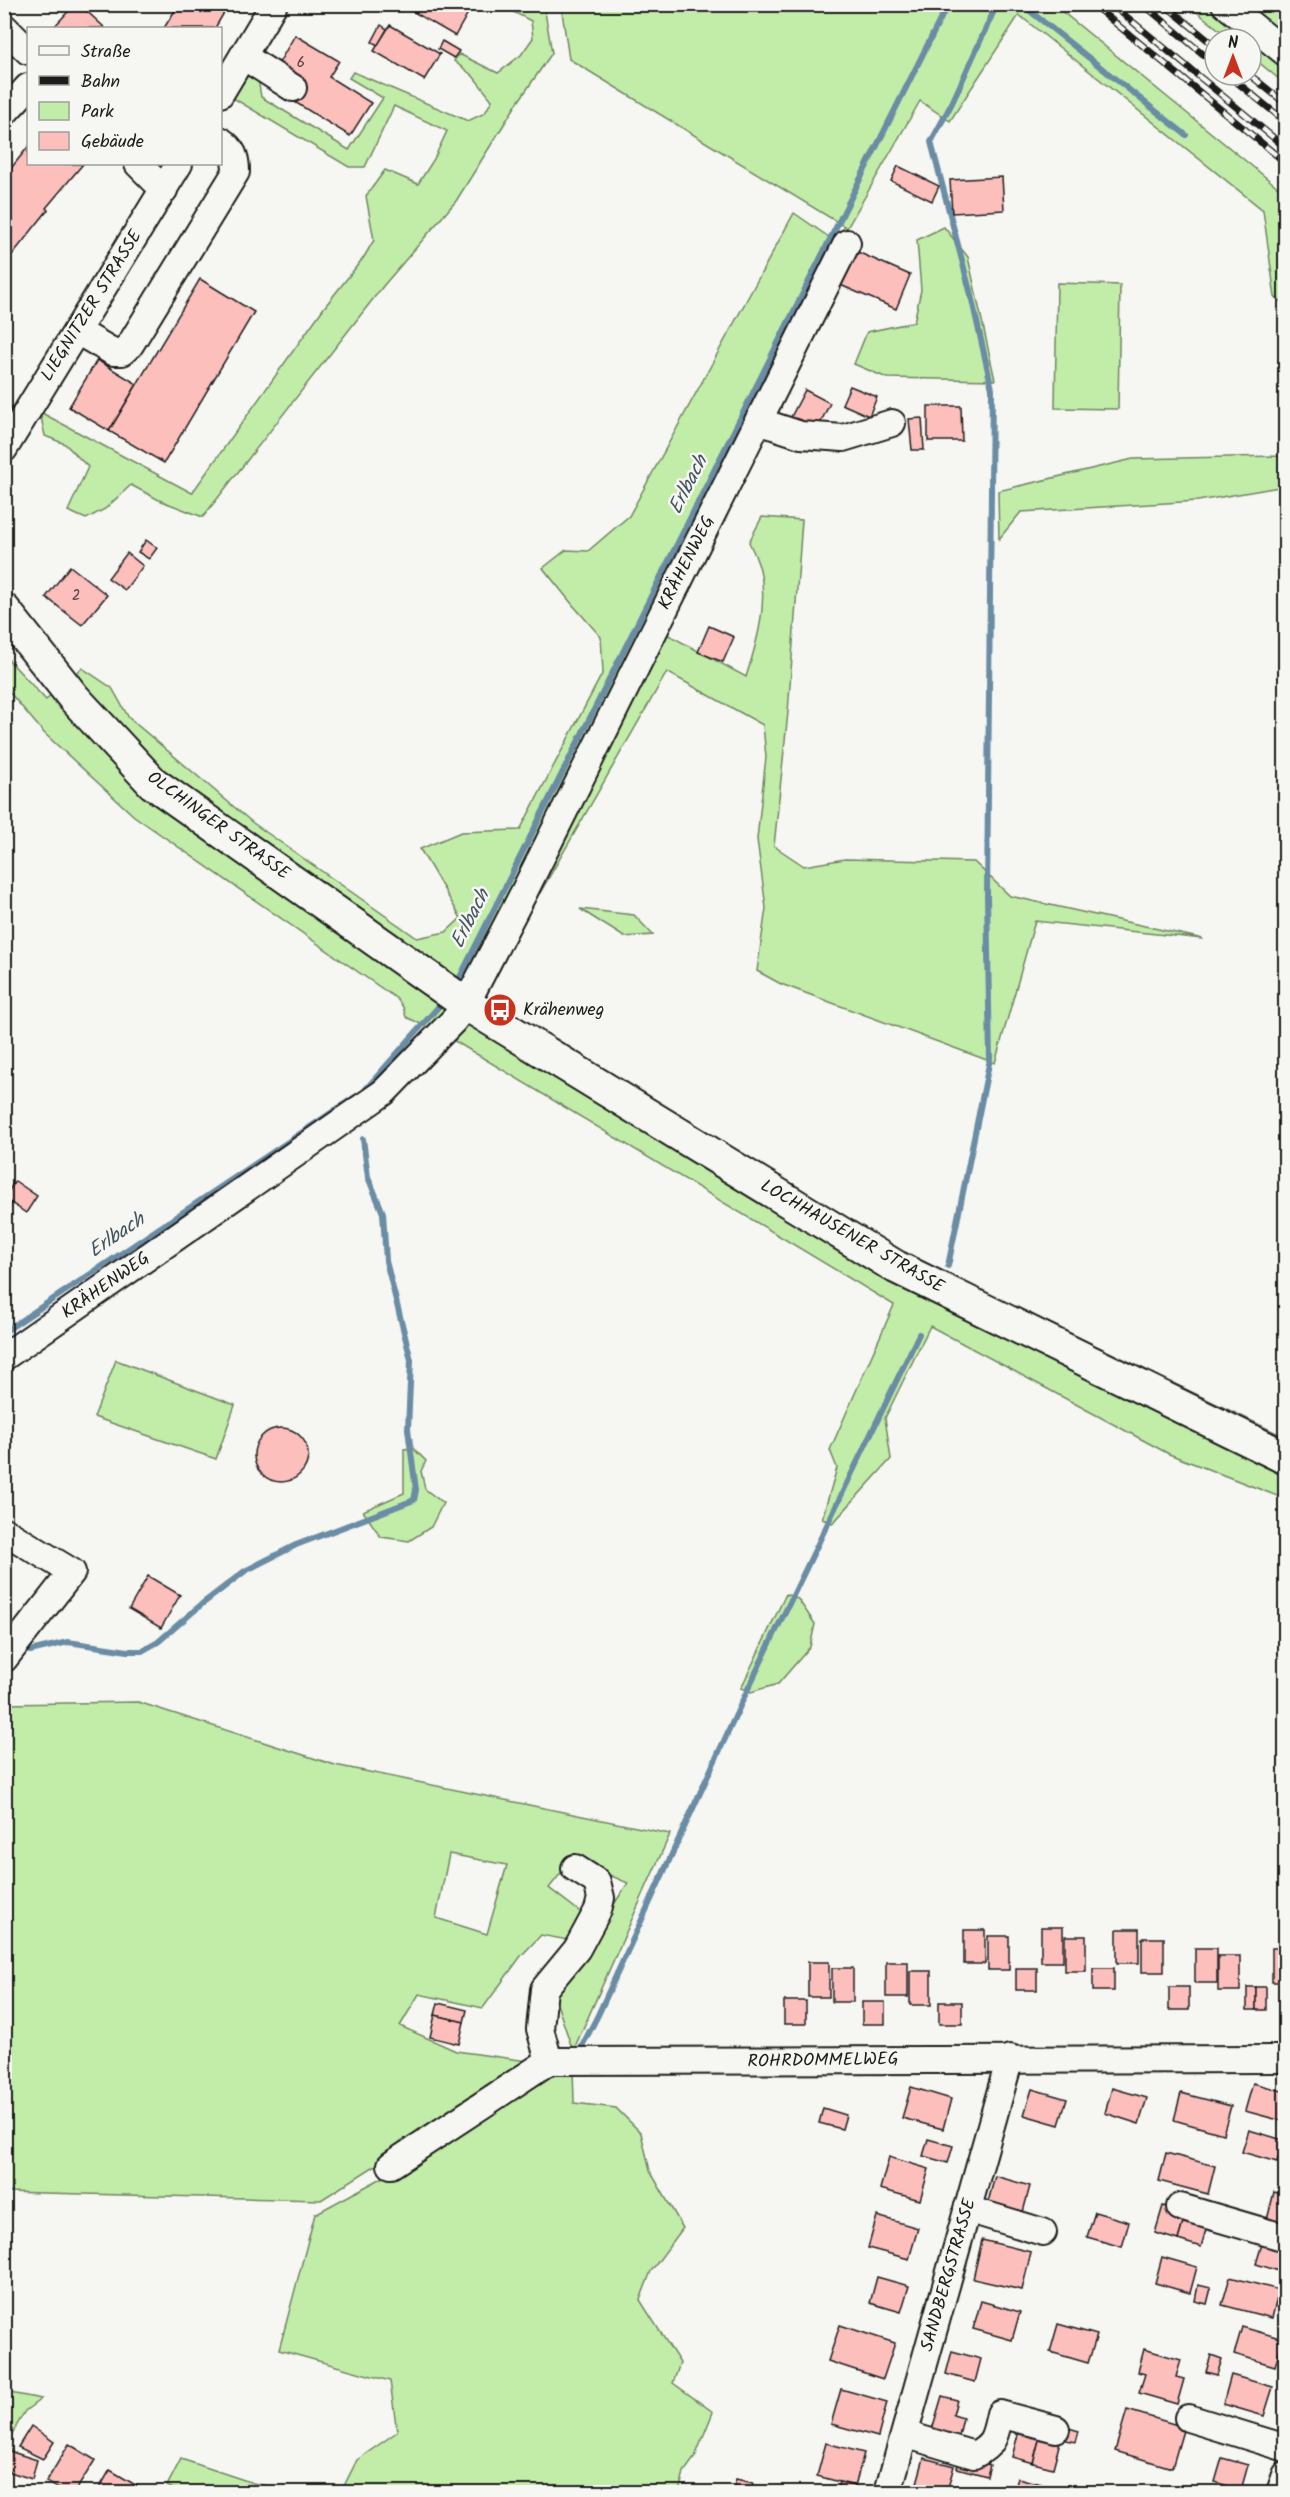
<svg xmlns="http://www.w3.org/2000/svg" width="1290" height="2497" font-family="Kalam,sans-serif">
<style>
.green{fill:#c2eda9;stroke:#6f8462;stroke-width:1.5;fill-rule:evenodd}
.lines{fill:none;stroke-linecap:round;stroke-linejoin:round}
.stream{stroke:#6b8ca4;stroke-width:6}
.building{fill:#fcbfbc;stroke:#1c1c1c;stroke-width:1.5}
.minor-casing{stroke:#1c1c1c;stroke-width:30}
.major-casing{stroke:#1c1c1c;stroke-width:36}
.minor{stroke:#f6f6f2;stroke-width:26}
.major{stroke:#f6f6f2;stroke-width:32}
.rail-casing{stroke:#1c1c1c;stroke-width:7}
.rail{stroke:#f6f6f2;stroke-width:4.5;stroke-dasharray:14;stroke-linecap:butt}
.labels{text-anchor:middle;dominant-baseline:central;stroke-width:5;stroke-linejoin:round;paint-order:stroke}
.number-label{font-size:15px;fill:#544544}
.street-label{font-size:18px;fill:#1c1c1c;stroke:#f6f6f2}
.poi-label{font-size:18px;fill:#1c1c1c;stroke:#f6f6f2;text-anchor:start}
.water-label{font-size:20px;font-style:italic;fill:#435460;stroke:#f6f6f2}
</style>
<rect width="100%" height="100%" fill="#f6f6f2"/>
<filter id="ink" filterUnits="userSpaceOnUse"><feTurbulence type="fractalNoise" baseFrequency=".0167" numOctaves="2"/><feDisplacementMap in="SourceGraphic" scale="12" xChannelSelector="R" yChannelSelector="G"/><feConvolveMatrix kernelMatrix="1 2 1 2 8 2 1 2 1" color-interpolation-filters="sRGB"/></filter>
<g filter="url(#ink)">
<g class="green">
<polygon points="540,4 544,6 552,53 516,105 456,201 384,285 203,517 159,500 131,485 105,509 86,519 68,511 88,467 65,444 45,436 40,412 192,493 323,309 364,257 374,240 366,196 385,170 418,184 434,159 447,131 394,106 365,167 349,167 228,95 244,65 257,72 261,97 349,150 383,98 349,78 353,72 468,121 485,113 492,100 473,76 454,61 459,54 498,73 521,55 533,38 531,21 500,5"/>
<polygon points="561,5 1054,5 1285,193 1285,304 1275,297 1263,210 1019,15 950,121 920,101 847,228 569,59"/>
<polygon points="1188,5 1218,5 1285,59 1285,84 1251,56 1251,39 1231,39"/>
<polygon points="1237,5 1285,5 1285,44"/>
<path d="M794 213 839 244 650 625 746 677C757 643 768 604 760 569 757 560 753 550 749 542L762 517 802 520 788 712 774 846 804 866 845 859 974 862 1010 896 1203 939 1035 921 995 1063 781 984 757 971 766 908 757 839 766 757 763 725 667 672 540 893 523 894 485 992 491 1003 906 1254 1285 1437V1499L1169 1454 930 1326 885 1418 891 1459 833 1523 822 1519 837 1468 830 1450 894 1305 448 1037 406 1017 403 1007 397 999 134 816 44 733 5 687 4 655 46 700 82 668 112 688 129 718 253 823 417 938 446 932 461 918 420 849 461 832 520 830 603 672 601 637 572 604 543 568 566 550 588 551 629 516Z"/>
<polygon points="944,227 968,257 995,380 887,378 854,364 867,332 914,322 921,290 917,240"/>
<polygon points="1057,283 1120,285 1118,409 1055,408"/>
<polygon points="1285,456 1285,486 1198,501 1021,512 999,539 998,491 1133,459"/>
<polygon points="580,909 634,915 653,935 624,937"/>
<polygon points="116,1360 235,1405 216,1459 94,1417"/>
<polygon points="413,1448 426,1461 421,1471 425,1489 443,1503 431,1527 409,1541 381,1537 363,1511 404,1493 404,1449"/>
<polygon points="786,1594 798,1599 815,1624 810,1647 778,1684 751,1692 741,1688"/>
<path d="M138 1702 335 1765 670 1834 573 2051 554 1995 628 1883 572 1859 549 1888 584 1915 573 1941 541 1935 521 1956 483 2008 419 1994 400 2026 456 2051 534 2062 515 2077 321 2200 5 2192 4 1984 6 1974 4 1973 5 1704ZM449 1854 507 1865 487 1934 436 1918Z"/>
<polygon points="573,2068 574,2103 616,2108 641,2133 650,2171 683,2228 651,2271 640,2300 680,2363 673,2383 713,2412 695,2457 684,2472 679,2492 341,2492 357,2460 397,2432 390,2381 279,2350 315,2214 404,2166 530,2078"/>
<polygon points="5,2392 41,2399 25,2411 5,2446"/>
<polygon points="181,2459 253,2483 295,2492 179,2492 167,2486"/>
</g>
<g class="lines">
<g class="stream">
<polyline points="1021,4 1186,135"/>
<polyline points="459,979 948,4"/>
<polyline points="366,1089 439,1006"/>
<polyline points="948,1266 990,1059 987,896 992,389 970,291 931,142 952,103 997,4"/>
<polyline points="4,1332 355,1097"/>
<polyline points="30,1651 68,1642 128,1651 142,1651 158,1642 202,1604 245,1571 296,1545 414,1500 416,1490 408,1429 411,1360 386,1261 383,1213 368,1177 363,1139"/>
<polyline points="579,2052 598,2015 746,1693 919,1334"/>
</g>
</g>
<g class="building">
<polygon points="75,4 79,4 105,28 53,28"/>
<polygon points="179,4 225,4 228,6 215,28 164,28"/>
<polygon points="400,4 473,4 455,36"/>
<polygon points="381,25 387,29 378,45 372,42"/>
<polygon points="390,25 440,54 424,80 374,51"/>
<polygon points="295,35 339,61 329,77 371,103 350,136 293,101 304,84 276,68"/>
<polygon points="442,41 459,51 454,58 438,49"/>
<polygon points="28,147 28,164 83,164 46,208 48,210 4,265 4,177"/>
<polygon points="898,166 939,186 932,201 891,181"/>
<polygon points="1002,177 1004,210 952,213 950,180"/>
<polygon points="853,250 910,275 896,309 838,284"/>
<polygon points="200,279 254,312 164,463 109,431"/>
<polygon points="97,360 137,384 109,431 69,407"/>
<polygon points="850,386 877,397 869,416 842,404"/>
<polygon points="805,390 830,403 817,430 791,417"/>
<polygon points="928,406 961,406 962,441 928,441"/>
<polygon points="922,418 924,450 912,450 909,419"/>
<polygon points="146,540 157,548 149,559 138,552"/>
<polygon points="127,553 143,566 125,590 108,578"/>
<polygon points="70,566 107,595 82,625 46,597"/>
<polygon points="709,626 734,637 723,662 698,652"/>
<polygon points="15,1181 37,1196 26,1213 4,1198"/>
<circle cx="281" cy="1455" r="27"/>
<polygon points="148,1576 180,1595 161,1628 129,1609"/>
<rect x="1041" y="1927" width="22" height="35"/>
<rect x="1117" y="1929" width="22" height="34"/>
<rect x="964" y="1930" width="21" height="34"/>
<rect x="988" y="1936" width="21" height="34"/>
<rect x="1065" y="1936" width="21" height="35"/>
<rect x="1142" y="1938" width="22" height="34"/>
<rect x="1195" y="1948" width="22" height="35"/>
<rect x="1272" y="1948" width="14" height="34"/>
<rect x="1218" y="1956" width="22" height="35"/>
<rect x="808" y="1962" width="21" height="35"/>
<rect x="886" y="1962" width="22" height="35"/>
<rect x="832" y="1968" width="21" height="34"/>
<rect x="1016" y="1968" width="21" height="22"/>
<rect x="1093" y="1968" width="21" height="23"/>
<rect x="910" y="1971" width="21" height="34"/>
<rect x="1169" y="1987" width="20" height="23"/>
<rect x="1247" y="1987" width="9" height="23"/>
<rect x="1256" y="1987" width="10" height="23"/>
<rect x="784" y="2001" width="22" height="23"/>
<rect x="862" y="2002" width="23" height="22"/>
<rect x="939" y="2002" width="23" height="22"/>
<polygon points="438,2003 467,2010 464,2022 435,2015"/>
<polygon points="435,2015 464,2022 459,2044 430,2037"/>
<polygon points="1253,2083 1286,2092 1286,2122 1245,2111"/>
<polygon points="911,2087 951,2099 943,2129 902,2118"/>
<polygon points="1112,2088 1147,2098 1139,2124 1105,2113"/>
<polygon points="1032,2089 1067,2099 1059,2125 1024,2115"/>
<polygon points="1181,2093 1231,2106 1223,2134 1174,2120"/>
<polygon points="823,2108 846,2115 842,2129 819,2123"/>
<polygon points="1249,2130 1283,2140 1277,2162 1242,2152"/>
<polygon points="928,2139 953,2146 948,2163 923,2156"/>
<polygon points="1166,2153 1215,2166 1208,2194 1159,2181"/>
<polygon points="889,2157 929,2169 920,2200 880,2189"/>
<polygon points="995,2176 1030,2186 1023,2212 988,2202"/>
<polygon points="1274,2192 1286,2195 1286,2225 1267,2220"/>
<polygon points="1163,2206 1186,2213 1178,2240 1155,2233"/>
<polygon points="1095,2212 1129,2222 1122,2247 1087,2237"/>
<polygon points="1186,2213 1209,2219 1201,2247 1178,2240"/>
<polygon points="877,2216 918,2228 909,2259 868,2248"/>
<polygon points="1264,2237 1286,2249 1279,2271 1256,2264"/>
<polygon points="982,2240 1031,2252 1022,2290 973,2279"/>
<polygon points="1162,2257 1197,2267 1190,2293 1155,2283"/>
<polygon points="877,2277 909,2286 901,2312 870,2303"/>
<polygon points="1230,2277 1279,2290 1272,2318 1222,2305"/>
<polygon points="1198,2285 1211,2288 1207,2304 1195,2301"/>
<polygon points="981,2301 1020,2312 1012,2340 973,2329"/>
<polygon points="1058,2324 1097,2335 1088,2363 1050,2352"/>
<polygon points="840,2325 895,2343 883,2379 828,2361"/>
<polygon points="1242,2327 1283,2339 1275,2366 1234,2354"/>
<polygon points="1144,2349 1181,2360 1176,2377 1184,2379 1177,2404 1139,2393 1145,2374 1138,2372"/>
<polygon points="952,2351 981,2359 975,2382 946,2374"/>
<polygon points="1211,2355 1222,2359 1217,2375 1206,2372"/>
<polygon points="1231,2375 1273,2387 1264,2416 1223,2404"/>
<polygon points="841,2389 887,2402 878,2437 831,2424"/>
<polygon points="942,2396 957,2400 953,2415 963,2418 958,2440 931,2433"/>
<polygon points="1127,2410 1184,2427 1172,2468 1115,2451"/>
<polygon points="1021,2423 1042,2429 1033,2463 1012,2457"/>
<polygon points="31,2426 54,2442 43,2459 18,2447"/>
<polygon points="1062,2426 1079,2431 1076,2442 1061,2439"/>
<polygon points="1042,2429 1062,2434 1053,2468 1033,2463"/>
<polygon points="826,2443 864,2453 855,2486 817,2476"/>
<polygon points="69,2444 95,2460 75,2492 64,2492 46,2482"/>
<polygon points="9,2451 37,2460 32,2479 4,2470"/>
<polygon points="960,2456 990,2465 987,2476 957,2468"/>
<polygon points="924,2458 954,2466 947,2491 917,2483"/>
<polygon points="1222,2458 1248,2465 1241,2490 1215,2482"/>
<polygon points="110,2470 139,2487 136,2492 97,2492"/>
<polygon points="1018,2478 1056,2488 1054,2492 1014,2492"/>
<polygon points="736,2479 753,2483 751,2492 733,2492"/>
<polygon points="840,2482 860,2488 859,2492 837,2492"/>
</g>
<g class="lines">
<defs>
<g id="minor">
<polyline points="1225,4 1286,53"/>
<polyline points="4,27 28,51"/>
<polyline points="243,56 293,88"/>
<polyline points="220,94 274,4"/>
<polyline points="4,113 28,87"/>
<polyline points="138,164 164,190"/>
<path d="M77 331 113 352H122L130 345 236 172C236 157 233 149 220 140"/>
<polyline points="758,421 801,435 843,438 892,423"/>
<polyline points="4,449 179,164"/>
<polyline points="4,1357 384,1092 454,1020 466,1004 523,894 847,243"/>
<polyline points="4,1531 72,1572 4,1659"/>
<polyline points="549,2061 540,2029 544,1989 577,1949 598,1910 601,1898 597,1882 575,1868"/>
<polyline points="391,2165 549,2061 1286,2059"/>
<polyline points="1180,2207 1286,2238"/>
<polyline points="967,2209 1043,2232"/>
<polyline points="1188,2418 1286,2448"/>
<path d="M911 2436 974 2455C995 2444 995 2436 1000 2414L1056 2429"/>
<polyline points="888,2492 1010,2058"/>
<polyline points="1280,2492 1286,2475"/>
</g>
<polyline id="major" points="4,610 74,698 153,783 466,1004 896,1267 1286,1458"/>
</defs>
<use href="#minor" class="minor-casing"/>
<use href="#major" class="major-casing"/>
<use href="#minor" class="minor"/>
<use href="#major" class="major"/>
<defs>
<g id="rail">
<polyline points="1092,4 1286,163"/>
<polyline points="1111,4 1286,148"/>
<polyline points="1143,4 1215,64"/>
<polyline points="1164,4 1215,46"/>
<polyline points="1228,75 1286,122"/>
<polyline points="1250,75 1286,104"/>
</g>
</defs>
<use href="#rail" class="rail-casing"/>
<use href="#rail" class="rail"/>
</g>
</g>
<defs>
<symbol id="bus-disc" viewBox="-11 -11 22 22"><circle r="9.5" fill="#c8321e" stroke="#f6f6f2"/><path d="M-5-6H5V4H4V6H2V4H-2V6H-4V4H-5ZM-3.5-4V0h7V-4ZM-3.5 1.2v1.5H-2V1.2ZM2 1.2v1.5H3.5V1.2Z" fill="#fff"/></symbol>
</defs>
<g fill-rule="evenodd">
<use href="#bus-disc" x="481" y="991" width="38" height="38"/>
</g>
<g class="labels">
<g class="number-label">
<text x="301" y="63">6</text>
<text x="76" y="596">2</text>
</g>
<g class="street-label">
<text transform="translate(92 306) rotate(-58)">LIEGNITZER STRASSE</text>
<text transform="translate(687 563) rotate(-63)">KRÄHENWEG</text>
<text transform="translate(218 826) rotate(36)">OLCHINGER STRASSE</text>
<text transform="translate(852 1237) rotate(30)">LOCHHAUSENER STRASSE</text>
<text transform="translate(106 1286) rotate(-35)">KRÄHENWEG</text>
<text transform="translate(823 2061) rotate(-1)">ROHRDOMMELWEG</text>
<text transform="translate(949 2275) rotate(-74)">SANDBERGSTRASSE</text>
</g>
<g class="poi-label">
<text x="523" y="1010">Krähenweg</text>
</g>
<g class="water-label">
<text transform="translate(689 485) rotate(-63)">Erlbach</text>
<text transform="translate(471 919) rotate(-63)">Erlbach</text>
<text transform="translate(117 1236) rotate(-34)">Erlbach</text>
</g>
</g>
<rect width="1290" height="2497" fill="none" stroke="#f6f6f2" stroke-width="24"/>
<rect x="12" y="12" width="1266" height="2473" fill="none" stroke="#1c1c1c" stroke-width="2" filter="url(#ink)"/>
<rect x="27" y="27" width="195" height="138" fill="#f6f6f2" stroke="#9f9f9c" stroke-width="1.5"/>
<rect x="39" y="46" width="30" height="9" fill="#f6f6f2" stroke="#9f9f9c" stroke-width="1.5"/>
<text x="81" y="57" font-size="18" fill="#1c1c1c">Straße</text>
<rect x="39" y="76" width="30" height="9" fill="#1c1c1c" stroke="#9f9f9c" stroke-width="1.5"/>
<text x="81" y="87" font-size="18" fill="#1c1c1c">Bahn</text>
<rect x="39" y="102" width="30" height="18" fill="#c2eda9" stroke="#9f9f9c" stroke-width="1.5"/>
<text x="81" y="117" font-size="18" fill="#1c1c1c">Park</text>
<rect x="39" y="132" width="30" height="18" fill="#fcbfbc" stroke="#9f9f9c" stroke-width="1.5"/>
<text x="81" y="147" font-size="18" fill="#1c1c1c">Gebäude</text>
<g transform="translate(1233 57)"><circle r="28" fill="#f6f6f2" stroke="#9f9f9c" stroke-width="1.5"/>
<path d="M0-4.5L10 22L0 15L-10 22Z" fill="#c8321e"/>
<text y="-9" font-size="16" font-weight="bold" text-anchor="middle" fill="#1c1c1c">N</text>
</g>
</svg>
